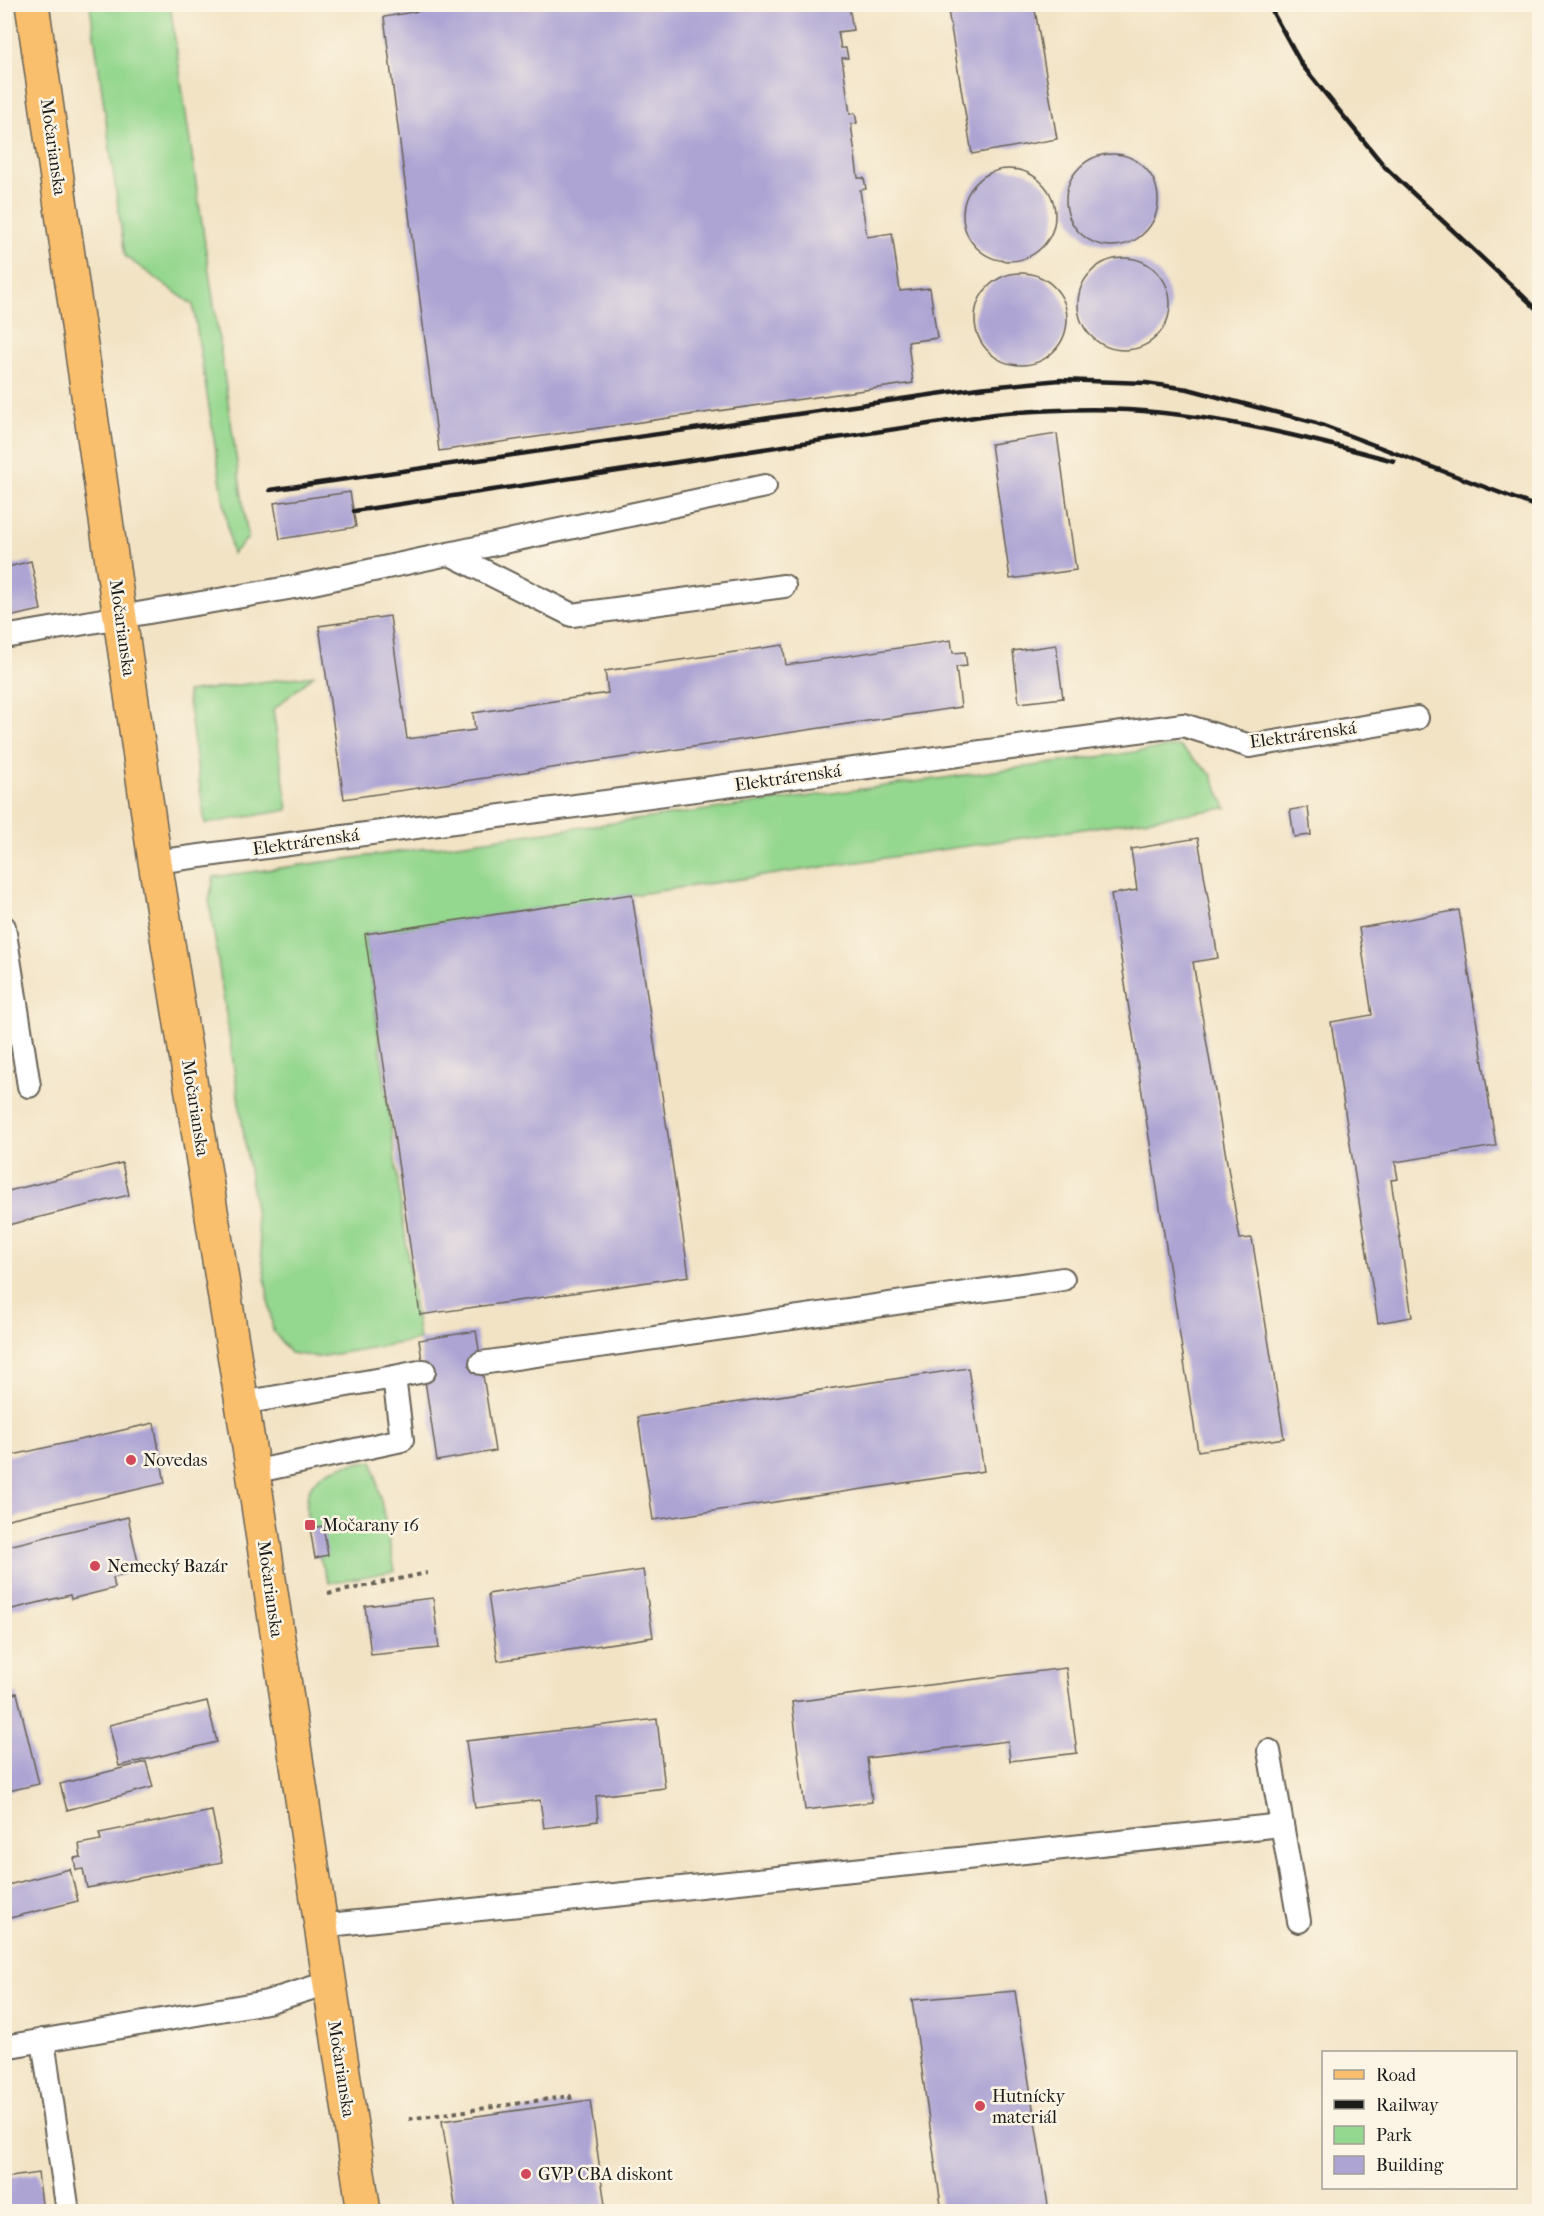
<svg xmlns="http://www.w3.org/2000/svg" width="1544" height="2216" font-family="'IM FELL French Canon',serif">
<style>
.green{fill:#94d78e;stroke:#587a55;stroke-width:1.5}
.building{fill:#ada4d4}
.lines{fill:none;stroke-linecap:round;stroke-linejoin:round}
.service-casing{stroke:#676257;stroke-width:26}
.primary-casing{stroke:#676257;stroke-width:36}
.path{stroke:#676257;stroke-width:4;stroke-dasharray:4.5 4.5;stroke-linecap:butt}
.service{stroke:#fff;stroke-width:22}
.primary{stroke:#f9bf6d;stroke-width:33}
.rail{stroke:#1c1c1c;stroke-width:4.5}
.poi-dot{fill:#d1495b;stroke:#fcf5e5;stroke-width:2}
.labels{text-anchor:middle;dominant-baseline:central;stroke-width:5;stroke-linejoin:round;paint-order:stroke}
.street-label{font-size:18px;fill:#1c1c1c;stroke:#fcf5e5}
.poi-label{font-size:18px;fill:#1c1c1c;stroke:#fcf5e5;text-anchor:start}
</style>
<rect width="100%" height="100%" fill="#fcf5e5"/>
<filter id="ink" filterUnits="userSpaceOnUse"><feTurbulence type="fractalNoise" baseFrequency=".0167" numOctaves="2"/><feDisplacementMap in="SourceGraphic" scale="12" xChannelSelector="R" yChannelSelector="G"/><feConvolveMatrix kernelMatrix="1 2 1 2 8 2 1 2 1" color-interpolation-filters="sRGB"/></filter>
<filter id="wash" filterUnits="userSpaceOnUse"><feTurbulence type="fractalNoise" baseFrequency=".008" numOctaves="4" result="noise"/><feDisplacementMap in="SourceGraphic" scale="24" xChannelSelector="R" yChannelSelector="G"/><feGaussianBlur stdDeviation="1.35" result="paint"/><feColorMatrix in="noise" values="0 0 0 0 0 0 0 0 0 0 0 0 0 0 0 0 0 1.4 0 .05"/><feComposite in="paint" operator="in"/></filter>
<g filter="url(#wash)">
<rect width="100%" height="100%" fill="#f2e3c5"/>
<g class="green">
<polygon points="90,5 170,5 248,538 232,554 193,305 125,256"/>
<polygon points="314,675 273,710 288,810 205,824 187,692"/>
<polygon points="1179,746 1211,774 1226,808 365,934 419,1340 318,1357 290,1353 273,1331 209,900 214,877"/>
<path d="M373 1461 395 1571 329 1583C306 1518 278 1469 373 1461Z"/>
</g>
<g id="blocks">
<g class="building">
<polygon points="459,4 528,4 528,7 547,4 834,4 835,8 849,6 853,30 838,32 841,48 846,48 848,58 842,58 850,114 855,113 857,123 851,124 858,178 864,178 866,189 860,190 867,237 892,233 900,291 930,288 937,338 908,342 913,383 439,451 384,17"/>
<polygon points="947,4 1034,4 1057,139 972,154"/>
<circle cx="1112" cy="200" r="46"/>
<circle cx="1009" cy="215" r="46"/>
<circle cx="1124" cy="304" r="46"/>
<circle cx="1021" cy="319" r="46"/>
<polygon points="1057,434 1076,570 1010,579 991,444"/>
<polygon points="350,492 356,527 280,539 274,503"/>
<polygon points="31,561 41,610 4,618 4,568"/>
<polygon points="390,616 407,739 475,730 473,713 608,693 605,671 783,645 786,665 951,640 953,653 965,652 967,666 956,667 961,707 344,799 319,626"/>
<polygon points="1056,645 1063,698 1019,703 1013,651"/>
<polygon points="1308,807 1311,835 1294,837 1290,810"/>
<polygon points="1198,838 1218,958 1193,962 1240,1239 1252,1238 1284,1438 1198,1451 1111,894 1137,890 1131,849"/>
<polygon points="632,894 689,1276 420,1315 365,934"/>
<polygon points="1459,910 1496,1146 1395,1162 1398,1179 1391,1180 1412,1317 1378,1323 1331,1022 1372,1015 1359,928"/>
<polygon points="122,1163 129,1195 4,1226 4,1192"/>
<polygon points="476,1331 495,1451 437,1461 419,1340"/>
<polygon points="968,1368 984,1471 653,1520 638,1417"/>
<polygon points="154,1423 165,1483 4,1520 4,1457"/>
<polygon points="128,1517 140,1571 113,1578 115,1588 71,1599 70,1595 4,1611 4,1547"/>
<polygon points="323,1526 328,1555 315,1558 310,1528"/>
<polygon points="643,1570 653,1637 498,1661 488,1594"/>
<polygon points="433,1598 439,1648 371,1655 365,1606"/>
<polygon points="1066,1668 1077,1753 1010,1761 1008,1741 867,1758 872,1802 805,1810 792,1702"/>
<polygon points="17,1693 39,1784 4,1792 4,1696"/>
<polygon points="207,1701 217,1742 119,1766 109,1725"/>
<polygon points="657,1719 665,1788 596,1796 598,1821 544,1828 540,1800 475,1808 466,1741"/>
<polygon points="146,1762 153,1787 67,1810 60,1784"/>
<polygon points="212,1811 222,1862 87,1888 83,1869 76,1870 74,1858 81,1857 79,1844 101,1840 99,1833"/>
<polygon points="70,1869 78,1901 6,1919 4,1886"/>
<polygon points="1015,1991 1049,2212 942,2212 912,2000"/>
<polygon points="590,2100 606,2212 456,2212 442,2121"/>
<polygon points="38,2173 43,2212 4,2212 4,2178"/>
</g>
</g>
</g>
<g filter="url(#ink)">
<use href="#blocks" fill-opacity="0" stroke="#676257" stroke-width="1.5"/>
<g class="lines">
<defs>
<g id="service">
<polyline points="452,555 572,615 784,586"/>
<polyline points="4,637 294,587 765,486"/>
<polyline points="155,862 1183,725 1250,746 1417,718"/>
<polyline points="4,927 29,1086"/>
<polyline points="481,1363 1063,1279"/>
<polyline points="394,1377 424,1371"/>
<polyline points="242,1403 394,1377 402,1440 253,1472"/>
<polyline points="1269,1751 1299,1921"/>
<polyline points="319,1926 1282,1825"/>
<polyline points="43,2040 68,2212"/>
<polyline points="4,2047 267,2002 328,1983"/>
</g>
<polyline id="primary" points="32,4 155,862 253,1472 364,2212"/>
</defs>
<use href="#service" class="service-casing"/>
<use href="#primary" class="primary-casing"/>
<g class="path">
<polyline points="328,1594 427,1573"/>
<polyline points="409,2119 570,2096 571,2102"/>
</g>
<use href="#service" class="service"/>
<use href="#primary" class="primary"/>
<g class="rail">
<polyline points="1268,4 1302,65 1385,167 1540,312"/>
<polyline points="270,490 978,388 1060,380 1146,383 1188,389 1316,423 1540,508"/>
<path d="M354 511 995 414C1039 410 1084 408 1128 410 1217 415 1309 438 1394 461"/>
</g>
</g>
</g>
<g class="poi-dot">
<circle cx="131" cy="1460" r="6"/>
<rect x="304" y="1519" width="12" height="12" rx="3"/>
<circle cx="95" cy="1566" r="6"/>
<circle cx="980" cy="2106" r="6"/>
<circle cx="526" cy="2174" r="6"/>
</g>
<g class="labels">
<g class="street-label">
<text transform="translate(53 147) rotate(82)">Močarianska</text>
<text transform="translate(122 628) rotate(82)">Močarianska</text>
<text transform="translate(1303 735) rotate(-8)">Elektrárenská</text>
<text transform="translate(788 778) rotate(-8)">Elektrárenská</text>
<text transform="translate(306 842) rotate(-8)">Elektrárenská</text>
<text transform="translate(195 1108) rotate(81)">Močarianska</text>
<text transform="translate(270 1589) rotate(82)">Močarianska</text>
<text transform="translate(341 2069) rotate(81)">Močarianska</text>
</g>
<g class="poi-label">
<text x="143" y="1460">Novedas</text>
<text x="322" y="1525">Močarany 16</text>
<text x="107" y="1566">Nemecký Bazár</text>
<text x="992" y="2096">Hutnícky<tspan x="992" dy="21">materiál</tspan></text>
<text x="538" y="2174">GVP CBA diskont</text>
</g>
</g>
<rect width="1544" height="2216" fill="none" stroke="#fcf5e5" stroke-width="24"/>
<rect x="1322" y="2051" width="195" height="138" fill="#fcf5e5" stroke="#a29e95" stroke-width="1.5"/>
<rect x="1334" y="2070" width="30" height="9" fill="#f9bf6d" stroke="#a29e95" stroke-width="1.5"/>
<text x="1376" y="2081" font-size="18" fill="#1c1c1c">Road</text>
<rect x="1334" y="2100" width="30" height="9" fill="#1c1c1c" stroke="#a29e95" stroke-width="1.5"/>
<text x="1376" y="2111" font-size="18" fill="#1c1c1c">Railway</text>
<rect x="1334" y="2126" width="30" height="18" fill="#94d78e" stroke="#a29e95" stroke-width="1.5"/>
<text x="1376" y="2141" font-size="18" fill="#1c1c1c">Park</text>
<rect x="1334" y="2156" width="30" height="18" fill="#ada4d4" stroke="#a29e95" stroke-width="1.5"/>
<text x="1376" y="2171" font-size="18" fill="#1c1c1c">Building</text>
</svg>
